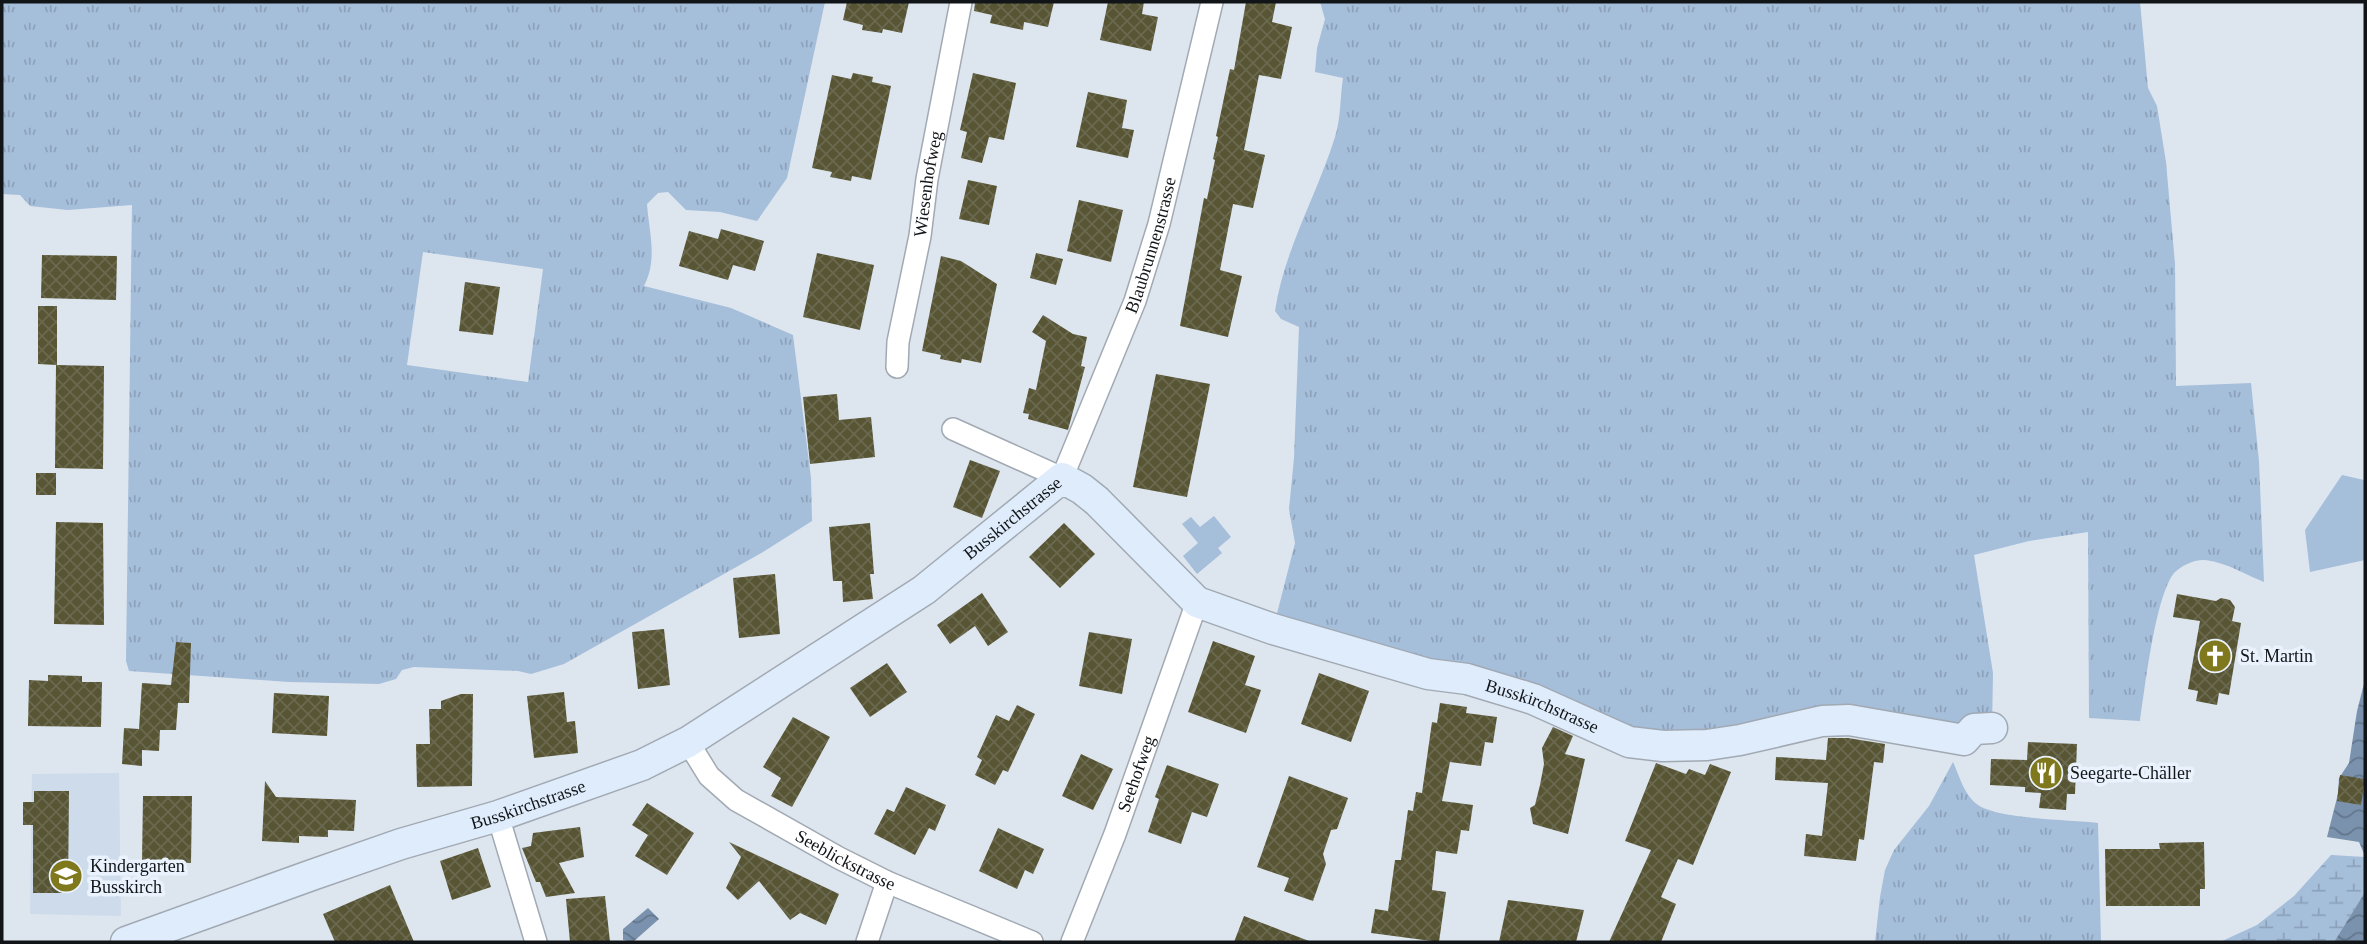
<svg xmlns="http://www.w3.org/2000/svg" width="2367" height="944" font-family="'Times New Roman',serif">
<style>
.built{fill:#cedbeb}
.grass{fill:url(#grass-tufts);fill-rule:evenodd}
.wetland{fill:url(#wetland-marsh)}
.green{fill:#a5beda}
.water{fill:url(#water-waves)}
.building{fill:url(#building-cross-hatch)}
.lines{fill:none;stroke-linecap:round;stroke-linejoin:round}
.street-casing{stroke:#a1a9b3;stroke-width:24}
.secondary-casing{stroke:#a1a9b3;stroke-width:33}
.street{stroke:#fff;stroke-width:21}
.secondary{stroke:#dfecfb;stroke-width:30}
.labels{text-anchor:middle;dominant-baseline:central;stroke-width:7;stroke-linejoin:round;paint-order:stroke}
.street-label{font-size:18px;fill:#121518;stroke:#eaf3fd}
.poi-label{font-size:18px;fill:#121518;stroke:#eaf3fd;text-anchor:start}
</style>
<defs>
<pattern id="grass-tufts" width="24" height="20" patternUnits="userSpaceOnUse" patternTransform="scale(1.75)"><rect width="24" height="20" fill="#a5beda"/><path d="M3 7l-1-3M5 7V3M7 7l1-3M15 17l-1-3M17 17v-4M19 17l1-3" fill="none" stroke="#8da2ba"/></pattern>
<pattern id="wetland-marsh" width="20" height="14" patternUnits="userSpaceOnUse" patternTransform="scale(1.75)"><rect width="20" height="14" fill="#a5beda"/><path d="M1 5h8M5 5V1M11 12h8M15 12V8" fill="none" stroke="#8da2ba"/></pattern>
<pattern id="water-waves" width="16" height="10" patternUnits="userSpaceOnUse" patternTransform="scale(1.75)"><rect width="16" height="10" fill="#7a92ad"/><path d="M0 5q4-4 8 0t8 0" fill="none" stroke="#63768c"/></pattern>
<pattern id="building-cross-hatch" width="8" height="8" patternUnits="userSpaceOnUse" patternTransform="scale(1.75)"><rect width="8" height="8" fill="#575534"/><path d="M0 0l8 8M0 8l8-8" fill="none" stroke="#6a694f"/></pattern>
</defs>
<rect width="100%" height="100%" fill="#dde5ef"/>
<polygon class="built" points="119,773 121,916 30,914 32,774"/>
<g class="grass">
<path d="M2 2H825L787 178 757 221 720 212 686 210 668 192 658 193 647 204C649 232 658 259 644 286L731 308 793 335 811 478 812 521 763 552 564 664 531 674 518 671 414 667 402 670 396 679 379 684 289 682 129 671 126 661 132 205 68 210 30 206 20 195 2 194ZM423 252 543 269 528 382 407 365Z"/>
<path d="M1320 2H2140L2148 88 2157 106 2166 162 2175 264 2176 386 2251 383 2259 461 2264 582C2246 575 2224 561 2203 560 2193 560 2181 566 2174 573 2155 597 2145 689 2140 721L2089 718 2088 532 2029 541 1974 555 1993 673 1992 728 1849 720 1663 746 1273 629 1295 543 1289 509 1294 458 1299 327 1281 319 1275 311C1284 250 1317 195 1335 137 1341 119 1340 97 1343 78L1315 72 1317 48 1325 19Z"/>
<path d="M1953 762C1960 777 1964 795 1978 805 1998 819 2070 820 2098 823L2101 942H1875L1880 897 1885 870 1894 850 1929 806Z"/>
</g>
<polygon class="wetland" points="2331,855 2365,857 2365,892 2334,942 2220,942 2257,925 2294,896"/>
<g class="green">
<polygon points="2342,475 2364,480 2365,483 2365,560 2310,572 2305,530"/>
<polygon points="1214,516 1231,537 1218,548 1222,553 1197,574 1183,556 1198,543 1182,524 1191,517 1200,527"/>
</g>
<g class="water">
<polygon points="2365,680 2365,856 2359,842 2327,837 2338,794 2339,778 2349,763 2357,711"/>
<polygon points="2365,892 2365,942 2334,942"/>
<polygon points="648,908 659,919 633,942 623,940 623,929"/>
</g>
<g class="building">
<polygon points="847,2 909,2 902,33 883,29 882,33 862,30 863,25 843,20"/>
<polygon points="975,2 1054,2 1048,27 1024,22 1023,30 990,23 992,15 974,11"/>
<polygon points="1108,2 1144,2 1142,14 1158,17 1151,51 1100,40"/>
<polygon points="1246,2 1276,2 1272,22 1292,27 1281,79 1259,75 1244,150 1265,155 1253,208 1233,204 1220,270 1242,276 1228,337 1180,326 1204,198 1207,199 1215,160 1213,159 1218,137 1216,136 1230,69 1234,70"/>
<polygon points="853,73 873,77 872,82 891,86 871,180 852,176 851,181 830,177 832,172 812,168 832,75 851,79"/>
<polygon points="973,73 1016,83 1004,140 989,137 982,163 961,158 967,132 960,130"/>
<polygon points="1088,92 1127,100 1122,128 1134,130 1128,158 1076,147"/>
<polygon points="968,180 997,186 989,225 959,219"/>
<polygon points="1079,200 1123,210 1111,262 1067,251"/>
<polygon points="721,229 764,241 755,271 733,265 728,280 679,266 689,231 718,239"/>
<polygon points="817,253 874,265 860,330 803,317"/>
<polygon points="1036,253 1063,259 1056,285 1030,278"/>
<polygon points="42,255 117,256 116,300 41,298"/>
<polygon points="941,256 961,261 997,284 981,363 962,359 961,363 940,359 941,355 922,351"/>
<polygon points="465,282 500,287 493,335 459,331"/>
<polygon points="38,306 57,306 57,365 38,364"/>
<polygon points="1043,315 1073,334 1087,337 1081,366 1085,367 1068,430 1028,419 1029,414 1023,413 1029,388 1036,390 1046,341 1032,332"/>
<polygon points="56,365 104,366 103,469 55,468"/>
<polygon points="1156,374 1210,384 1187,497 1133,487"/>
<polygon points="837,394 839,420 871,417 875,457 810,464 803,397"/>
<polygon points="970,460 1000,471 982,518 953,507"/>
<rect x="36" y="473" width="20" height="22"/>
<polygon points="56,522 103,523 104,625 54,624"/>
<polygon points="870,523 874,574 870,574 873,599 843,602 842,581 833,581 829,527"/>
<polygon points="1064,523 1095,554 1060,588 1029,557"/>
<polygon points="775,574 780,634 739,638 733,578"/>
<polygon points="982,593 1008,632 988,646 975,626 950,644 937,625"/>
<polygon points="2177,594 2216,601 2221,598 2230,600 2235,607 2232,621 2241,623 2229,695 2219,693 2217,705 2196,701 2198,691 2188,689 2200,621 2173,617"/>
<polygon points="664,629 670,685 638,689 632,632"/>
<polygon points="1089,632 1132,639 1122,694 1079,686"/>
<polygon points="1213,641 1255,656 1245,685 1261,690 1246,733 1188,712"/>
<polygon points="176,642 191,643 189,703 178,703 176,730 160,730 159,751 142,750 142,766 122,764 124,728 139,729 142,683 171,685"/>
<polygon points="887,663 907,692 870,717 850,688"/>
<polygon points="1319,673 1369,691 1351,742 1301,724"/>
<polygon points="48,675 82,676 82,682 102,682 101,727 28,726 29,680 48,681"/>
<polygon points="564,692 567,722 575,721 578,753 534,758 527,696"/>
<polygon points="274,693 329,696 327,736 272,733"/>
<polygon points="461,694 473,694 472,786 417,787 416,744 430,744 429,709 441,709 441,701"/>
<polygon points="1440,703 1467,707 1466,713 1497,717 1493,743 1485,742 1481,766 1450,762 1442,801 1473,805 1469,831 1461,830 1457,854 1436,851 1432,890 1446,892 1439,942 1371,933 1375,909 1388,911 1395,860 1401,860 1408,810 1413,811 1416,792 1422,793 1432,722 1437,723"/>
<polygon points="1017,705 1035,714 1008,772 1003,770 995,785 975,775 982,760 977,757 996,715 1009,721"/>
<polygon points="793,717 830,737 792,807 771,796 781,778 763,767"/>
<polygon points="1553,727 1573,736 1565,754 1585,759 1568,834 1533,824 1530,808 1535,805 1540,785 1544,764 1542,748"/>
<polygon points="1828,738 1848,738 1885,744 1883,763 1874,762 1864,840 1859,839 1856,861 1804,856 1806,834 1822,836 1828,783 1775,780 1776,757 1826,760"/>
<polygon points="2028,742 2077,744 2075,794 2067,794 2066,810 2039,808 2041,793 2025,792 2025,787 1990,785 1991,759 2027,760"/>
<polygon points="1081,754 1113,769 1093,810 1062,796"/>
<polygon points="1656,763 1686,774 1689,769 1705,775 1710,764 1731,772 1693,865 1678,859 1661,897 1676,904 1661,942 1609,942 1651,850 1625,841"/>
<polygon points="1167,765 1219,784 1207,817 1192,812 1181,844 1148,832 1159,799 1155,797"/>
<polygon points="2340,775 2365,779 2361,805 2337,801"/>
<polygon points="1289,776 1348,798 1337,829 1331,830 1323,854 1326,864 1313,901 1284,891 1289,878 1257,867"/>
<polygon points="265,781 276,797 356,800 354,831 328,830 328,837 299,836 299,843 262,841"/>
<polygon points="906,787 946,805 935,831 929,828 915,855 874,834 887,809 894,812"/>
<polygon points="34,791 69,791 68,893 33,893 33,825 23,825 23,802 34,802"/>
<polygon points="143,796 192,796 191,863 142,862"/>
<polygon points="647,803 694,833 667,875 635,856 648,835 632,825"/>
<polygon points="580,827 584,857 559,863 575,893 546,897 540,882 536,882 522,848 531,846 533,833"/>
<polygon points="998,828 1044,849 1033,874 1025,870 1017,889 979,871"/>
<polygon points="729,842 839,894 826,925 800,913 790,920 759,881 738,900 726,888 741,857"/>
<polygon points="2204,842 2205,889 2200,889 2200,906 2106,906 2105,849 2160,849 2159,843"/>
<polygon points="478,848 491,887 452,900 440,861"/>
<polygon points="390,885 414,942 335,942 323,914"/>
<polygon points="605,896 610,942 570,942 566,899"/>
<polygon points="1508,900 1584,910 1576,942 1499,942"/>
<polygon points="1244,916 1309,941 1309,942 1234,942"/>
</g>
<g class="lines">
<defs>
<g id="street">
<path id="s1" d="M897 367 898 342 920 236 927 179 961 2"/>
<path id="s2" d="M953 429 1062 478 1135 301 1159 224 1212 2"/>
<path id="s3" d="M688 742 709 776 736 800 839 858 887 882 1032 942"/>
<polyline points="498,816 536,942"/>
<polyline points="867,942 887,882"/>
<path id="s4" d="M1072 942 1115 834 1197 602"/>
</g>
<g id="secondary">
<path id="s5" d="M126 942 312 875 401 844 498 816 642 765 688 742 924 590 1062 478 1082 489 1097 501 1197 602 1273 629 1428 674 1467 679 1533 699 1629 742 1663 746 1707 745 1740 740 1822 721 1849 720 1964 740 1974 729 1992 728"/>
</g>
</defs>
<use href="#street" class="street-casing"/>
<use href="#secondary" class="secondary-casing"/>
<use href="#street" class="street"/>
<use href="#secondary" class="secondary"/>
</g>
<defs>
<symbol id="church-disc" viewBox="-11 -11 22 22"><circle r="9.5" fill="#80781d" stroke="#eaf3fd"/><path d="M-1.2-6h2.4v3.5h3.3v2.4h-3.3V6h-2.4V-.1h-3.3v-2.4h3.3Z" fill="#fff"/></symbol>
<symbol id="restaurant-disc" viewBox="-11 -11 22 22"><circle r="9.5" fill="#80781d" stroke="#eaf3fd"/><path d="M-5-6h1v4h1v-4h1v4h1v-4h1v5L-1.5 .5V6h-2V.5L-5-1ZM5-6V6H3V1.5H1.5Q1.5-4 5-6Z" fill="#fff"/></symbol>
<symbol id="school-disc" viewBox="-11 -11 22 22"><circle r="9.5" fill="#80781d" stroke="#eaf3fd"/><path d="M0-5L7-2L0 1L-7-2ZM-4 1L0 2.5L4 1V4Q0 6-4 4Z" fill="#fff"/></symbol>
</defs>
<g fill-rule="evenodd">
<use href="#church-disc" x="2196" y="637" width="38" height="38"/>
<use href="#restaurant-disc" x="2027" y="754" width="38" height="38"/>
<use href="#school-disc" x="47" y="857" width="38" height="38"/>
</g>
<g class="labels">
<g class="street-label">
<text stroke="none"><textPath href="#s1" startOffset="186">Wiesenhofweg</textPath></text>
<text stroke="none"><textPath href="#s2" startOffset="369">Blaubrunnenstrasse</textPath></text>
<text stroke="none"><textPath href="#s5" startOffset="992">Busskirchstrasse</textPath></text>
<text stroke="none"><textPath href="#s5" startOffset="1601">Busskirchstrasse</textPath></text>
<text stroke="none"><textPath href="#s4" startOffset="180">Seehofweg</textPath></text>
<text stroke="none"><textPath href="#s5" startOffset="425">Busskirchstrasse</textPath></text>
<text stroke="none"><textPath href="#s3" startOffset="201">Seeblickstrasse</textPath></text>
</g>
<g class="poi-label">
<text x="2240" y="656">St. Martin</text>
<text x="2070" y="773">Seegarte-Chäller</text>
<text x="90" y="866">Kindergarten<tspan x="90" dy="21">Busskirch</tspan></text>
</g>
</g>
<rect width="2367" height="944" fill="none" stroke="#121518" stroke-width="7"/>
</svg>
